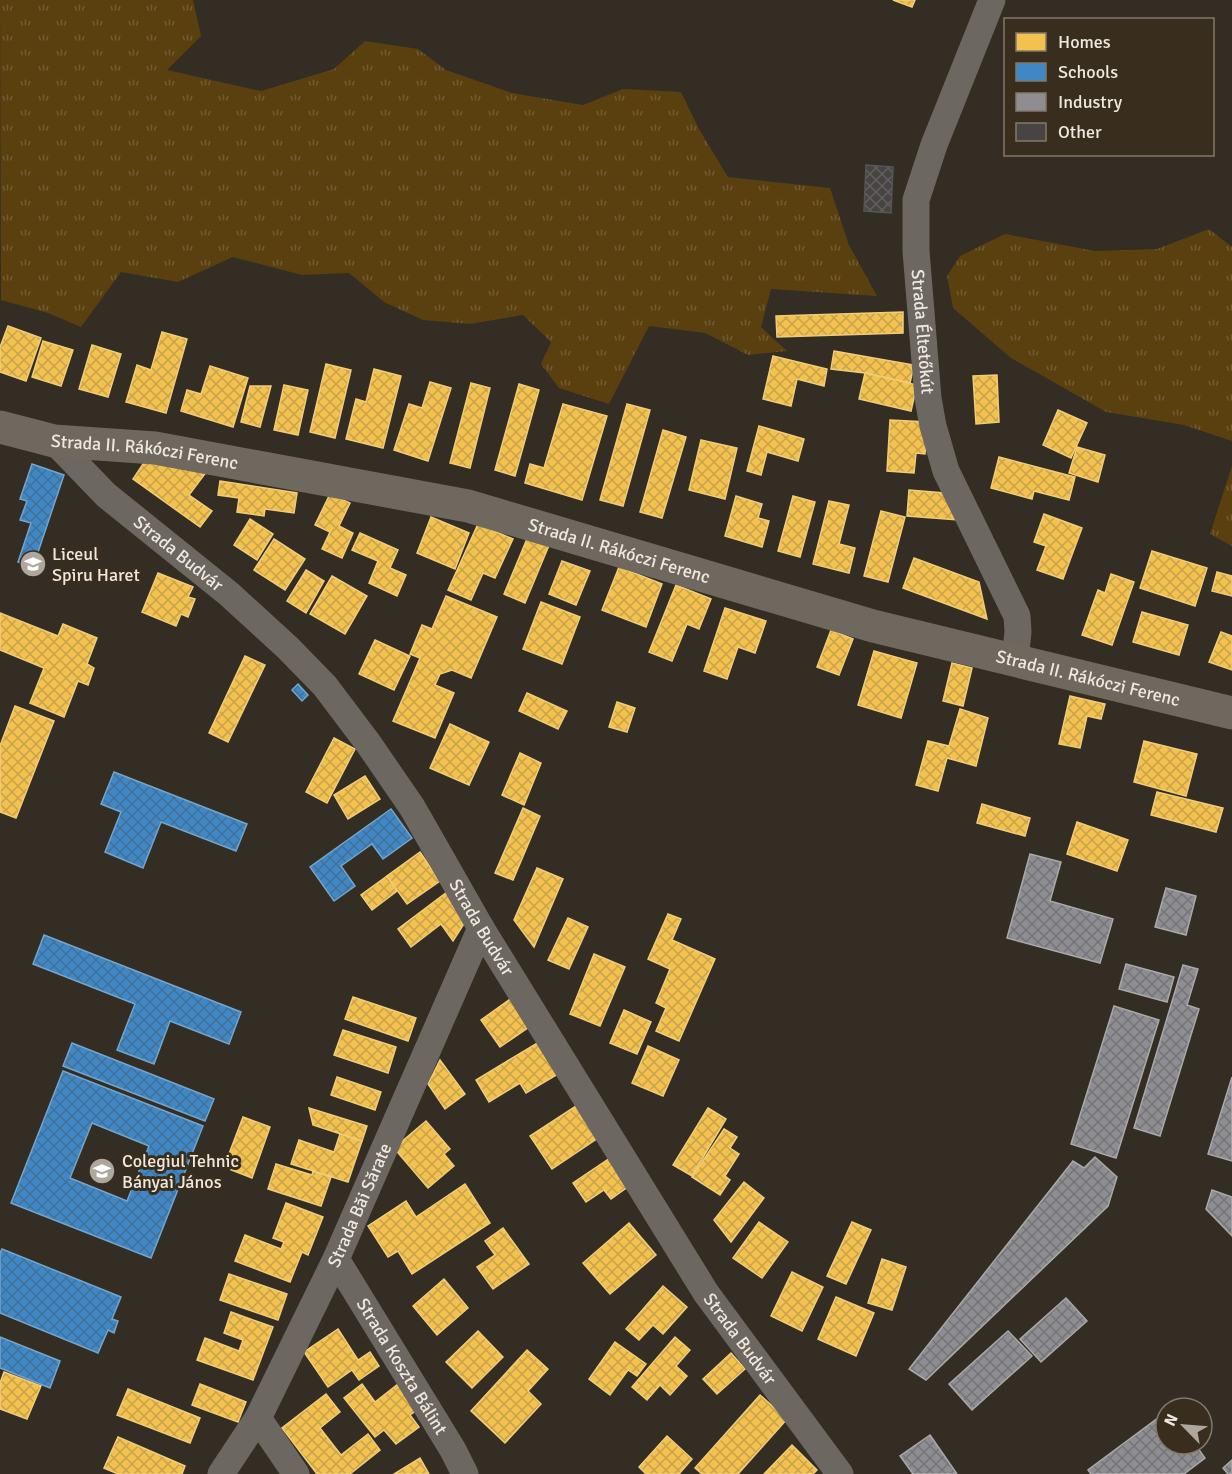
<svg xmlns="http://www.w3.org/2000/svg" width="1232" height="1474" font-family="Signika,sans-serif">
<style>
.grass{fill:url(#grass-tufts)}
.homes{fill:url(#homes-cross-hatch);stroke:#f1cd79;stroke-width:1.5}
.schools{fill:url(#schools-cross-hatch);stroke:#74a5cc;stroke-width:1.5;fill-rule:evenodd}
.industry{fill:url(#industry-cross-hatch);stroke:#aaa8a9;stroke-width:1.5}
.building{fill:url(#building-cross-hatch);stroke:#575453;stroke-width:1.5}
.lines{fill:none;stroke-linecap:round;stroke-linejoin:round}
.street{stroke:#6c6760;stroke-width:27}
.secondary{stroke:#6f685f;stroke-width:33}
.labels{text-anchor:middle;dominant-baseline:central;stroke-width:6;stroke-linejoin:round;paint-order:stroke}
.street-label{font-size:18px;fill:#efe8de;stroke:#392e1e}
.poi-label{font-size:18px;fill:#efe8de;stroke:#392e1e;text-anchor:start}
</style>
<defs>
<pattern id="grass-tufts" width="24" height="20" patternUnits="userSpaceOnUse" patternTransform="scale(1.5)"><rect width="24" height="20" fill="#5a3f0f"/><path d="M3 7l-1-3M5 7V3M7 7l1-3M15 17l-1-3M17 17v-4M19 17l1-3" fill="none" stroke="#725b32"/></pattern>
<pattern id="homes-cross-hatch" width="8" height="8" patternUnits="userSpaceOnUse" patternTransform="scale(1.5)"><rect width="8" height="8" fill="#f2c14e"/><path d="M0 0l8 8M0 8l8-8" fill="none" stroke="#c8a24b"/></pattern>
<pattern id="schools-cross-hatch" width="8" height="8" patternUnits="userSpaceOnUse" patternTransform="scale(1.5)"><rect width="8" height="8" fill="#3f88c5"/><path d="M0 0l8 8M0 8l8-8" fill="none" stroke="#427198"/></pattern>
<pattern id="industry-cross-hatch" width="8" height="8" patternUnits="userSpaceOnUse" patternTransform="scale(1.5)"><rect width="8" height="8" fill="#8d8d92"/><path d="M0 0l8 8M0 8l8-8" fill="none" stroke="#757476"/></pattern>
<pattern id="building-cross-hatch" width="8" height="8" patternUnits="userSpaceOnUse" patternTransform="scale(1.5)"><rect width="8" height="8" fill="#484444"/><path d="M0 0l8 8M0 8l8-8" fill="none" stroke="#635f5f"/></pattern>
</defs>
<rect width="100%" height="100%" fill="#332d24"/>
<g class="grass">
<polygon points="0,0 193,0 201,36 167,70 261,91 334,69 365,41 418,49 446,70 512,93 583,105 623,89 681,92 699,129 728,177 830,188 849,245 877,296 771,289 761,327 787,351 748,355 705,333 649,326 609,404 559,388 541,364 551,342 523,315 470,324 423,320 384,302 349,273 302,275 233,257 178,282 121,272 81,327 48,313 1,300"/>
<polygon points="1209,229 1232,247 1232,441 1184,425 1106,412 1011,358 953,308 947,276 960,256 1005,234 1095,251 1157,249"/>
<polygon points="1232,466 1232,546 1210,534"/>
</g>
<g class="homes">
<polygon points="893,0 915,0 912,7"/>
<polygon points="903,312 903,333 777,337 776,316"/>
<polygon points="8,326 41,338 26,381 0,372 0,347"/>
<polygon points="162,332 187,339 166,413 126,402 137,365 151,370"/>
<polygon points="43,341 73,350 61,386 32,377"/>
<polygon points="92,345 121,354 108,397 79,389"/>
<polygon points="834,351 914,365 910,383 865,373 831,369"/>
<polygon points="773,356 827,369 824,386 797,379 791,406 763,399"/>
<polygon points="326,364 351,370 335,438 310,432"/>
<polygon points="210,366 248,378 233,427 181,411 187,390 201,394"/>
<polygon points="374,369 401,376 383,448 346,439 356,399 366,402"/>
<polygon points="865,373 917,385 911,411 859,399"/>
<polygon points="997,375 999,422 976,424 973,376"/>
<polygon points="430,382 451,388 428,461 394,450 409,404 422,408"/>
<polygon points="471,383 490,388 470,468 450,463"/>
<polygon points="519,384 539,390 515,476 495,470"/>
<polygon points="284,385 308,390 298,435 274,430"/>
<polygon points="250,386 271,386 260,427 241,422"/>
<polygon points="563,404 607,416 582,500 525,483 530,464 544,468"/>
<polygon points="627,404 650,410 623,506 600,500"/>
<polygon points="1058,410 1087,423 1071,458 1043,445"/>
<polygon points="890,420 928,422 925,454 916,453 914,473 887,471"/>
<polygon points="759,426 804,439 798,461 767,452 761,475 747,471"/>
<polygon points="663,430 686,437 662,518 640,512"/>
<polygon points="701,440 737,448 725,499 689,490"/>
<polygon points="1077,447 1105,455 1098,482 1069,473"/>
<polygon points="999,457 1075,477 1069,500 1034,491 1032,499 991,488"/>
<polygon points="147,458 207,471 189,495 212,511 200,527 133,479"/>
<polygon points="220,481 297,493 294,513 265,509 264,516 237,512 239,498 218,495"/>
<polygon points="909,490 945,493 958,520 907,516"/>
<polygon points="330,494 350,503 339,526 353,533 342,558 322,549 330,532 315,525"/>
<polygon points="736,496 762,504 758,518 769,521 762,547 725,536"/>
<polygon points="793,496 815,502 800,557 778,551"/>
<polygon points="829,501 849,505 839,544 855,548 849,573 813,564"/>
<polygon points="881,511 905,517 888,582 864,576"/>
<polygon points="1044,514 1082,528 1063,579 1037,570 1046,546 1034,542"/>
<polygon points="431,517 469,533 455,569 417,553"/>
<polygon points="250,519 273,534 257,560 234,545"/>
<polygon points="478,524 513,539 495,578 483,573 471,600 448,590"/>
<polygon points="360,533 398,550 390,568 406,575 397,596 369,583 378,561 352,550"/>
<polygon points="529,534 550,543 525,603 504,594"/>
<polygon points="274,539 305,559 285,590 254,570"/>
<polygon points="1152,551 1207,568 1195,606 1140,588"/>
<polygon points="914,558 979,582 987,619 903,588"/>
<polygon points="562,561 590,571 576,605 549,594"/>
<polygon points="619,567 662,584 646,627 602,610"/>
<polygon points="306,570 324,581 306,613 287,601"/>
<polygon points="1217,572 1232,576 1232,596 1212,591"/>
<polygon points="158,573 193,587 188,597 195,599 188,617 181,614 176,626 142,612"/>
<polygon points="1111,574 1134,582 1112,645 1082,635 1098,590 1105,593"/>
<polygon points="332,576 367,596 345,634 310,614"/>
<polygon points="676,585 711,599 699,629 687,624 672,661 649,652"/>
<polygon points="446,596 497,617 471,678 452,670 440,674 435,685 454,693 435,738 393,721 420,658 410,654 422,625 432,629"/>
<polygon points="541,602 580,617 562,664 523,649"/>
<polygon points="725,608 766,621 755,653 738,647 727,679 704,671"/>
<polygon points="1142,612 1188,625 1179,655 1133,642"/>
<polygon points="0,613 58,636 63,624 97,638 87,664 94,668 88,685 78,681 64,717 30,703 44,668 0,650"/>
<polygon points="831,630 853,639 839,675 817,667"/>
<polygon points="1221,632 1232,636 1232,670 1209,662"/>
<polygon points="375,640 410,656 394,690 359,674"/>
<polygon points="874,651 917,663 901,718 858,705"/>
<polygon points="245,656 265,665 228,742 209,733"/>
<polygon points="952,663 972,668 963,706 943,701"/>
<polygon points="527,693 567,711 558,729 519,711"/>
<polygon points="1070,696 1105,704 1101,719 1087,716 1080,748 1059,744"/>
<polygon points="617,702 635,708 627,732 609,727"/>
<polygon points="15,706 54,721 16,818 0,812 0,746"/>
<polygon points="960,709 988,718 976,766 947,758 938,791 916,785 928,741 949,746"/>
<polygon points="450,724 489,742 469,785 430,768"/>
<polygon points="334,738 355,749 327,803 306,792"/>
<polygon points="1144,741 1197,754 1186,796 1134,782"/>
<polygon points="520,753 541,763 524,805 502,795"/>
<polygon points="365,776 380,799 348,819 334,795"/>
<polygon points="1157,792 1223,808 1216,832 1151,815"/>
<polygon points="982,804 1030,818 1025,836 977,823"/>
<polygon points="523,808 540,816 513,880 495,873"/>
<polygon points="1077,822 1128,840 1117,871 1067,854"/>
<polygon points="420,852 440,881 407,904 387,876"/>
<polygon points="537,868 563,879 534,947 514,920"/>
<polygon points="387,876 397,891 372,910 361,895"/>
<polygon points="447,892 467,919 453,941 441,924 411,947 398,929"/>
<polygon points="668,914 681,919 672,940 715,959 679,1041 656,1031 666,1008 656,1003 670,969 648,959"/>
<polygon points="568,918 588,927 569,969 548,960"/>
<polygon points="594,954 625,967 600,1026 570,1014"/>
<polygon points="353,997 416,1018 408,1041 345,1019"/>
<polygon points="513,997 532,1025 500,1047 481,1020"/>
<polygon points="624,1010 651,1022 637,1054 610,1043"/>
<polygon points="343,1030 396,1047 388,1073 334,1055"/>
<polygon points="539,1042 558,1074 526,1093 520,1083 489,1102 476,1080"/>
<polygon points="648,1046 679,1060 663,1096 632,1083"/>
<polygon points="440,1060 465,1094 445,1109 428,1084"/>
<polygon points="337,1077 381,1092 375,1110 331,1095"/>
<polygon points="579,1104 601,1136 552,1169 530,1136"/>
<polygon points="309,1108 367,1126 362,1141 313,1125"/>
<polygon points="708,1108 726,1119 692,1176 673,1165"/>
<polygon points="243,1117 270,1127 252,1178 224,1167"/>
<polygon points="426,1121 450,1149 444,1154 454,1166 428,1188 394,1148"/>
<polygon points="724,1129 737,1137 730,1148 739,1154 725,1176 730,1180 720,1195 692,1177"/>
<polygon points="340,1134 362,1141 348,1182 291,1164 299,1140 334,1152"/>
<polygon points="610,1158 629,1186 611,1199 604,1190 586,1202 573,1183"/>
<polygon points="276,1164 312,1175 313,1171 331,1177 321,1206 268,1189"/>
<polygon points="744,1182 764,1198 731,1242 714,1220"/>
<polygon points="465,1184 490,1223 412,1274 398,1251 388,1257 368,1226 406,1201 416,1217"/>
<polygon points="286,1203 323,1217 308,1255 302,1252 290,1282 235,1261 245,1235 281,1249 284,1242 273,1238"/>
<polygon points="759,1222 788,1242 762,1278 733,1258"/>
<polygon points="852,1222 871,1230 846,1284 827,1276"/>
<polygon points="629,1223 656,1255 610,1294 583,1263"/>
<polygon points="503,1228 529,1264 493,1289 477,1267 495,1255 485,1241"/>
<polygon points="882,1259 906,1267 892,1310 868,1303"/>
<polygon points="792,1272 823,1287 802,1331 771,1316"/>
<polygon points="229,1274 287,1294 278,1320 220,1300"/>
<polygon points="444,1279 468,1308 437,1335 413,1306"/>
<polygon points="663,1286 687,1307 663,1334 653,1325 639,1340 626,1329"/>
<polygon points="836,1297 874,1313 856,1356 818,1339"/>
<polygon points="231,1312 273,1327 253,1380 197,1360 205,1338 239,1351 243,1340 224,1333"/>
<polygon points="338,1329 358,1360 370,1352 379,1366 359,1380 352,1370 328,1387 304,1352"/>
<polygon points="478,1331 503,1357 472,1388 446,1362"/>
<polygon points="675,1337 690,1350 676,1366 687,1376 670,1395 660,1385 647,1400 632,1387"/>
<polygon points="615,1342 646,1364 637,1376 628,1370 610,1395 589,1379"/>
<polygon points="527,1350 548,1369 528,1391 541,1404 505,1443 471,1411"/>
<polygon points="731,1353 745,1369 717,1394 703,1379"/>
<polygon points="4,1372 41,1386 27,1419 0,1409 0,1383"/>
<polygon points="200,1384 246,1402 238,1422 192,1405"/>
<polygon points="362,1384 375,1402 398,1384 417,1410 410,1415 419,1427 396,1444 384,1430 375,1437 344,1398"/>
<polygon points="128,1389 200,1418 190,1443 117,1415"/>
<polygon points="326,1394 340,1412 320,1428 341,1455 368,1434 380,1450 350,1474 317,1474 282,1428"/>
<polygon points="760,1395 787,1419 738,1474 702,1474 695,1468"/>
<polygon points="667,1436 692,1459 679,1474 646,1474 639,1467"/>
<polygon points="118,1437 185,1466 182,1474 118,1474 104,1468"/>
<polygon points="792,1445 817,1470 813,1474 764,1474"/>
<polygon points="420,1458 429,1474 394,1474"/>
</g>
<g class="schools">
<polygon points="32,464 64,475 33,567 18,562 31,523 20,520 27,501 20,499"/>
<polygon points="298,684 308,695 302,701 292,690"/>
<polygon points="114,772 247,824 236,851 161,822 143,868 105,852 121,812 101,804"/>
<polygon points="391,809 412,838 383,859 372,844 341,866 355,886 334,901 310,867"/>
<polygon points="44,935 241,1012 229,1044 170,1021 154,1064 117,1050 135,1004 33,964"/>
<polygon points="72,1043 214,1099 205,1121 63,1066"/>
<path d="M63 1071 203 1126 151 1258 11 1203ZM92 1123 149 1146 127 1201 70 1178Z"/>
<polygon points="2,1249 121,1297 112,1319 118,1321 114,1333 108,1330 98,1353 0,1313 0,1253"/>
<polygon points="0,1337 60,1361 50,1388 0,1368"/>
</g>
<g class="industry">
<polygon points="1030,854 1061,862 1050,901 1113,919 1100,963 1007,938"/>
<polygon points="1166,888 1196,896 1186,935 1155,927"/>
<polygon points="1126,964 1174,977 1167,1002 1119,989"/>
<polygon points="1183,965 1198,969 1187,1005 1199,1009 1160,1136 1134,1128"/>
<polygon points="1114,1006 1159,1020 1116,1158 1071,1144"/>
<polygon points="1232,1077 1232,1161 1208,1154"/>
<polygon points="1095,1157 1117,1177 1108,1206 926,1380 909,1369 1073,1161 1084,1168"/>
<polygon points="1212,1190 1232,1197 1232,1236 1206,1209"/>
<polygon points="1066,1298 1087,1321 1041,1362 1020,1339"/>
<polygon points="1008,1331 1032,1356 972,1410 949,1384"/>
<polygon points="1166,1412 1166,1444 1195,1444 1205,1458 1184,1474 1091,1474 1088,1470"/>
<polygon points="930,1435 957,1474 913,1474 900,1456"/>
<polygon points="1232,1460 1232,1474 1228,1474 1223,1468"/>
</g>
<polygon class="building" points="866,165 893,167 891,213 864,211"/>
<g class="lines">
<g class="street">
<path id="s1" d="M992 0 934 145 916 200V251L928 398 933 426 946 471 1017 616 1018 632 1015 660"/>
<path id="s2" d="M54 441 106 495 229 594 288 648 325 686 368 743 412 807 481 928 706 1293 840 1474"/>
<path id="s3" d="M336 1259 453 1450 465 1474"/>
<polyline points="258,1418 296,1474"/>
<path id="s4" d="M221 1474 258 1418 336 1259 481 928"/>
</g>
<path class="secondary" id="s5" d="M0 427 54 441 155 448 468 506 873 626 1232 713"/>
</g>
<defs>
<symbol id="school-disc" viewBox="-11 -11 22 22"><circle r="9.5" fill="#ada79d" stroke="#392e1e"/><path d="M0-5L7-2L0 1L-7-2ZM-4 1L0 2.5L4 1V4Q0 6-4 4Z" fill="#fff"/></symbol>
</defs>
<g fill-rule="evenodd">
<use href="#school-disc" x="18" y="549" width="30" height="30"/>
<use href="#school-disc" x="87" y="1156" width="30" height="30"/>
</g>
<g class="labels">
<g class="street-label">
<text stroke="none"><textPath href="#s1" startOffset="346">Strada Éltetőkút</textPath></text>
<text stroke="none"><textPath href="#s5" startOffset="147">Strada II. Rákóczi Ferenc</textPath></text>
<text stroke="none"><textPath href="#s5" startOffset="633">Strada II. Rákóczi Ferenc</textPath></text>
<text stroke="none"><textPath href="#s2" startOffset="168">Strada Budvár</textPath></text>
<text stroke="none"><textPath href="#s5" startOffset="1119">Strada II. Rákóczi Ferenc</textPath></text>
<text stroke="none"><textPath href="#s2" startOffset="654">Strada Budvár</textPath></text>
<text stroke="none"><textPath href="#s4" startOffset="303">Strada Băi Sărate</textPath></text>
<text stroke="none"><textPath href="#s2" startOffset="1140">Strada Budvár</textPath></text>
<text stroke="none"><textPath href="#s3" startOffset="126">Strada Koszta Bálint</textPath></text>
</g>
<g class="poi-label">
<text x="52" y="554">Liceul<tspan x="52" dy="21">Spiru Haret</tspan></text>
<text x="122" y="1161">Colegiul Tehnic<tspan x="122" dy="21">Bányai János</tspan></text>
</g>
</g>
<rect x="1004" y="18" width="210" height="138" fill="#392e1e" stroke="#82786b" stroke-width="1.5"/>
<rect x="1016" y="33" width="30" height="18" fill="#f2c14e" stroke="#82786b" stroke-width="1.5"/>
<text x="1058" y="48" font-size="18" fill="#efe8de">Homes</text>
<rect x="1016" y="63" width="30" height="18" fill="#3f88c5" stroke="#82786b" stroke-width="1.5"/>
<text x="1058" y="78" font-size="18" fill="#efe8de">Schools</text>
<rect x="1016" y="93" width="30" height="18" fill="#8d8d92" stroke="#82786b" stroke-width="1.5"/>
<text x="1058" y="108" font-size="18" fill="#efe8de">Industry</text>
<rect x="1016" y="123" width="30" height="18" fill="#484444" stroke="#82786b" stroke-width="1.5"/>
<text x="1058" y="138" font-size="18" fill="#efe8de">Other</text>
<g transform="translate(1184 1426) rotate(295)"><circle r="28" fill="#392e1e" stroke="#82786b" stroke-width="1.5"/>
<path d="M0-4.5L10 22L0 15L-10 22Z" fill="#ada79d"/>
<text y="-9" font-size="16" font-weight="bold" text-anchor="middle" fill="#efe8de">N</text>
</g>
</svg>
